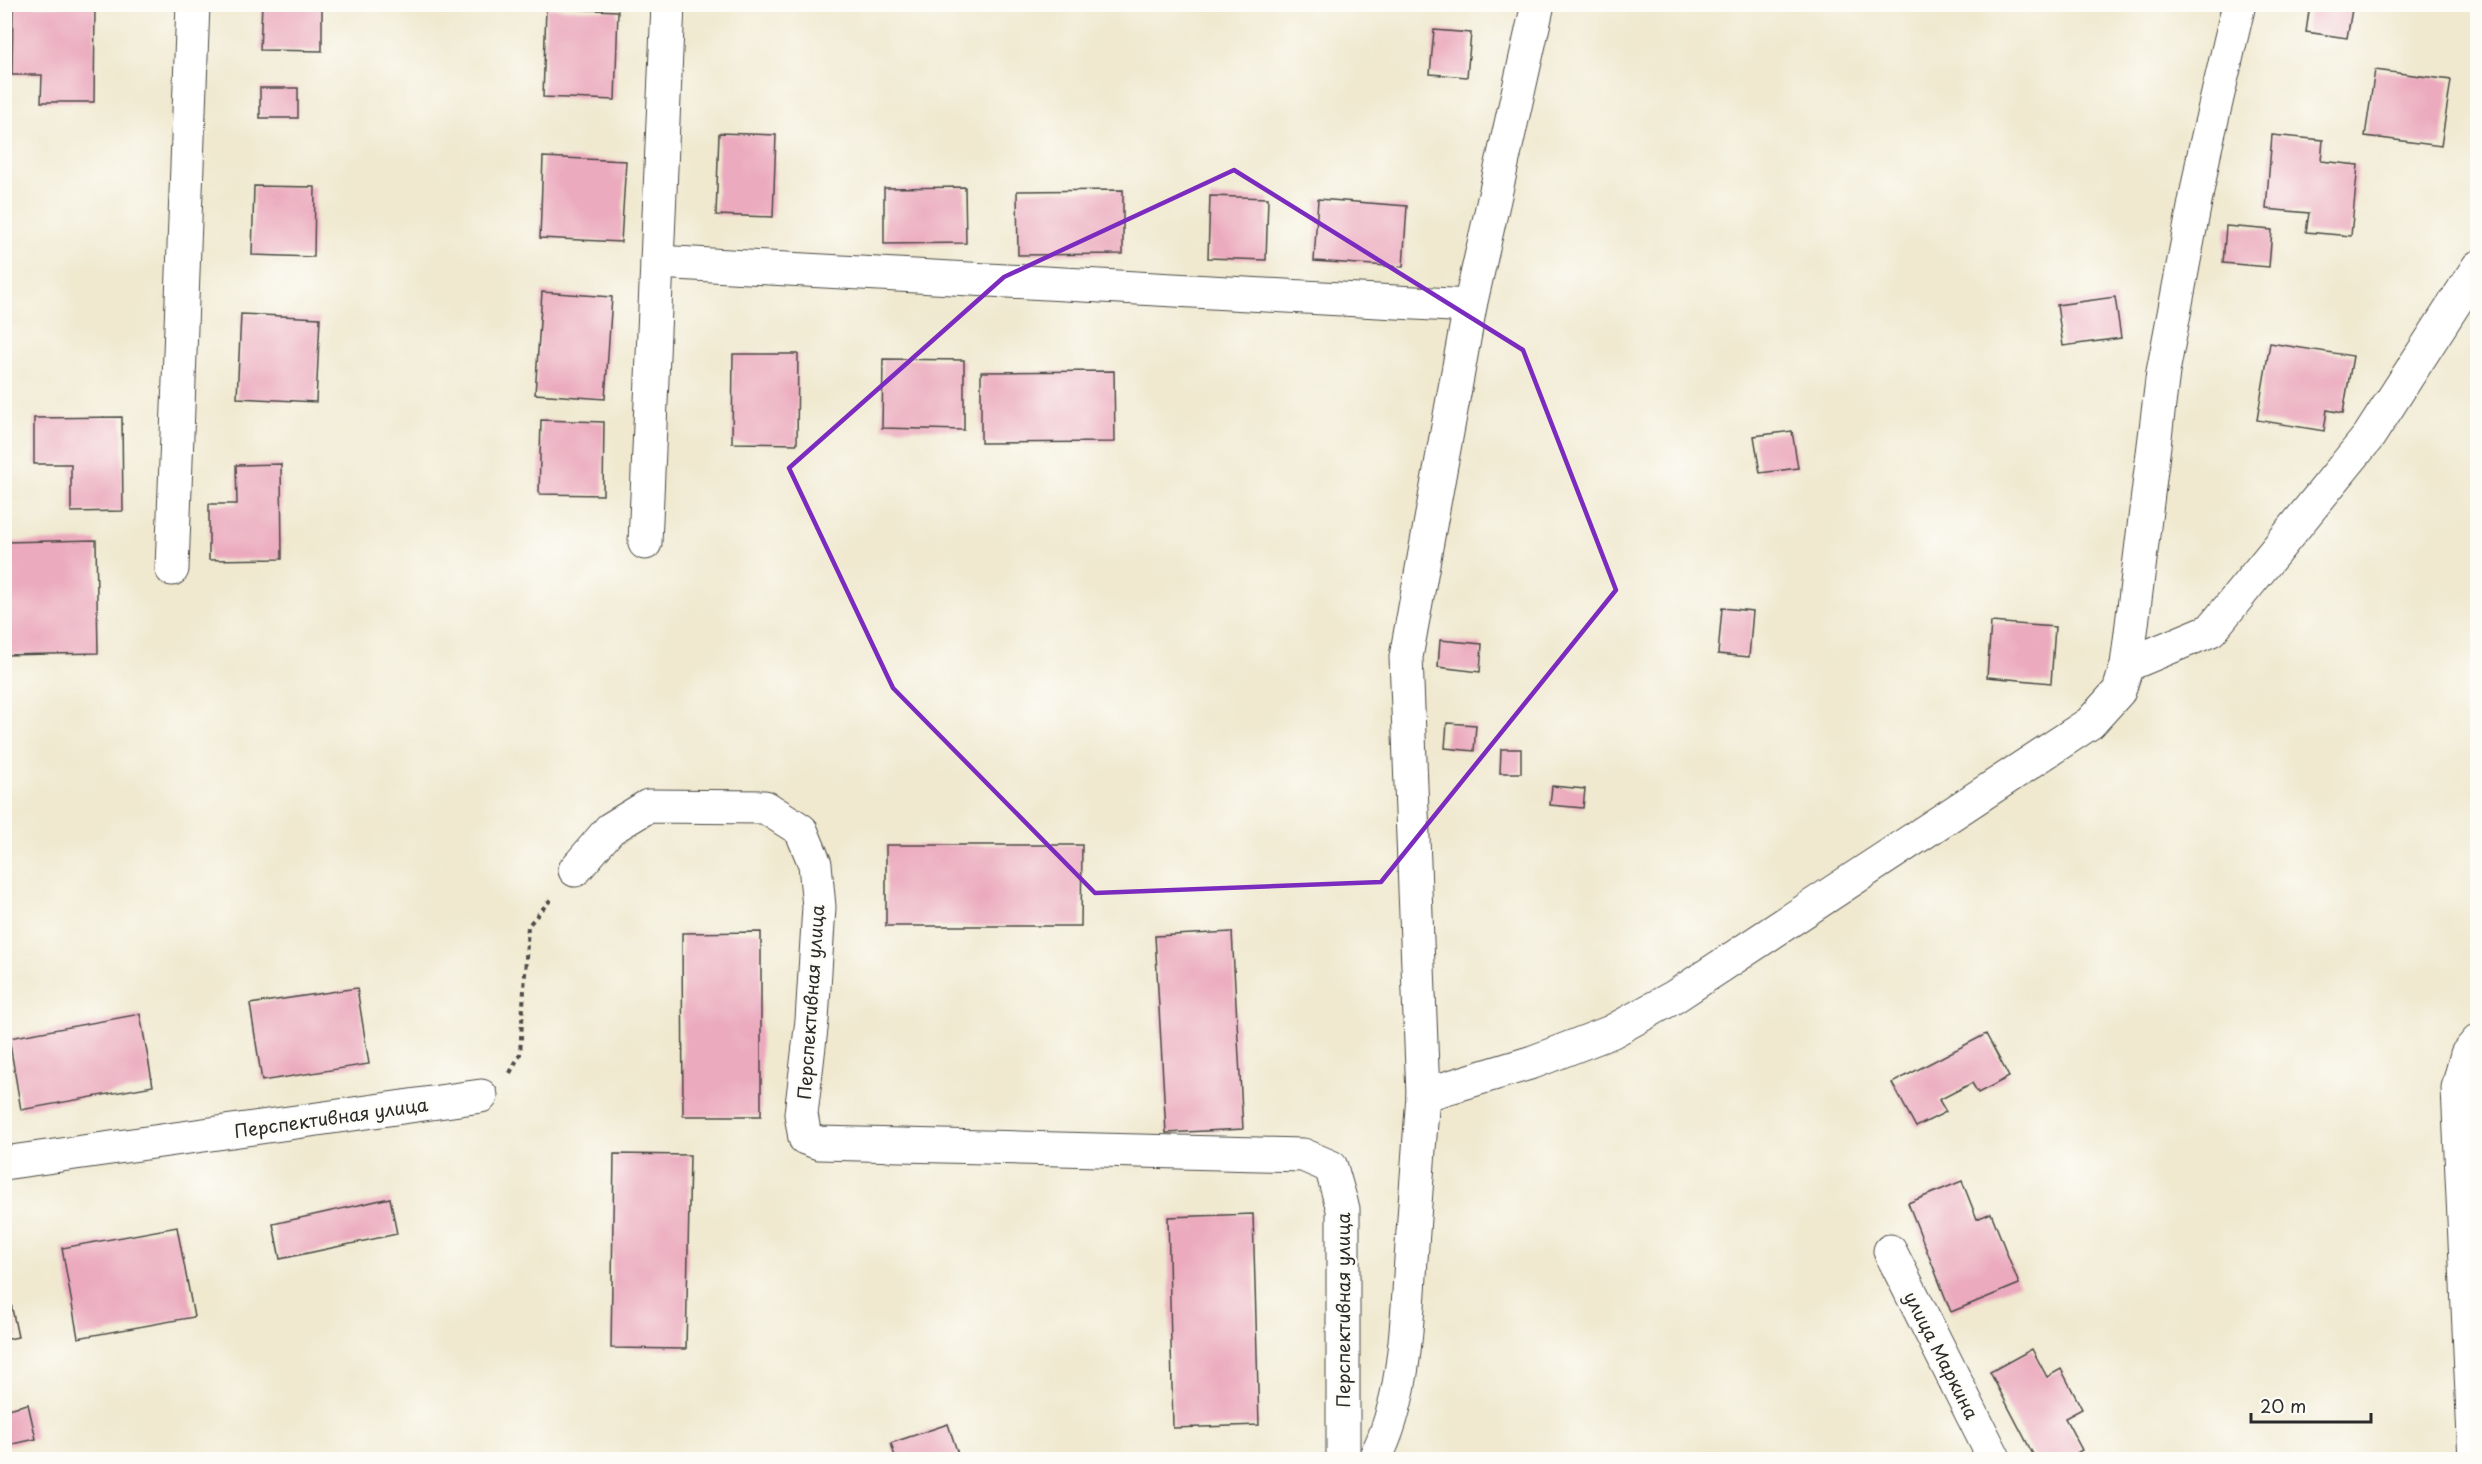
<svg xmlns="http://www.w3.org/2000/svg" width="2482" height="1464" font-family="'Playpen Sans',sans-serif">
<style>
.building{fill:#ebaabe}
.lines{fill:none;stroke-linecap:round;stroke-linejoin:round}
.minor-casing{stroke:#494844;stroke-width:35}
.path{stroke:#494844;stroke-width:4;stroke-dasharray:4.5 4.5;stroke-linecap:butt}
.minor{stroke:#fff;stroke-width:33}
.marked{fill:none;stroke:#7b2cbf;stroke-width:4.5;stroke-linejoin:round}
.labels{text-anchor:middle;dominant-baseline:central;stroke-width:5;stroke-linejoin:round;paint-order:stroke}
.street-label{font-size:18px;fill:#2b2b2b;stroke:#fdfcf7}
</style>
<rect width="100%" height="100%" fill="#fdfcf7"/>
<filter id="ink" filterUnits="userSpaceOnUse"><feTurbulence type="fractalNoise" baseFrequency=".0167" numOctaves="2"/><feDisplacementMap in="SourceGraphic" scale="12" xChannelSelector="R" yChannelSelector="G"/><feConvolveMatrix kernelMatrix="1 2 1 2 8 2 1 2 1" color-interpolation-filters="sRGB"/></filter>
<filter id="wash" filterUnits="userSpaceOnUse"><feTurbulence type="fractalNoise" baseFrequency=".008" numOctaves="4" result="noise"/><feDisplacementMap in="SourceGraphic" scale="24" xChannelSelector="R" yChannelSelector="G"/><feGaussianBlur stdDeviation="1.35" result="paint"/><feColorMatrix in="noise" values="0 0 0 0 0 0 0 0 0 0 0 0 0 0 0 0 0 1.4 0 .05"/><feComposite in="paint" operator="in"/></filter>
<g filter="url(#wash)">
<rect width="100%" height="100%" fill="#f0e9d0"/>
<g id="blocks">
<g class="building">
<polygon points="262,4 322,4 322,51 260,50"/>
<polygon points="2310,4 2353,4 2347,38 2306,32"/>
<polygon points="13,6 95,6 94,102 41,102 42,75 12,75"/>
<polygon points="546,8 618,11 615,100 543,97"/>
<polygon points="1434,30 1471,33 1467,77 1430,74"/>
<polygon points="2375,70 2451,80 2441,146 2365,136"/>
<rect x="260" y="88" width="38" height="30"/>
<polygon points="719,133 776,135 773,217 716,215"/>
<polygon points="2272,135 2323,140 2321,161 2358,165 2351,236 2306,232 2309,213 2266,209"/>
<polygon points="543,157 626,161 621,242 540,238"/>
<polygon points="254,186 315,187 314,257 252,255"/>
<polygon points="965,187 966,243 884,244 884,188"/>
<polygon points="1123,190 1123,254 1018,255 1017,191"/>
<polygon points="1210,196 1268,198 1266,260 1208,258"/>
<polygon points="1318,199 1407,206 1403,267 1314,261"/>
<polygon points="2226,226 2272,230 2269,267 2223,263"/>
<polygon points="542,292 612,297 605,399 535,394"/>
<polygon points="2115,297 2121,338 2063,346 2057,305"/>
<polygon points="241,314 320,318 316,402 237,398"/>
<polygon points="2270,343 2353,356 2343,413 2327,410 2324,431 2257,420"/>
<polygon points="733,354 798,354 797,444 732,443"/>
<polygon points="883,359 964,360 964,430 882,428"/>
<polygon points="1114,371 1115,442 981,443 981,372"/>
<polygon points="122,417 123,511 71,512 71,464 34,464 34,418"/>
<polygon points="541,420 604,422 603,495 539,494"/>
<polygon points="1792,431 1798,468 1760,473 1754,436"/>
<polygon points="281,464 282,559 209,560 209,504 237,504 236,465"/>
<polygon points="96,540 98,653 4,655 4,542"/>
<polygon points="1722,608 1753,611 1749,657 1718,654"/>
<polygon points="1991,622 2055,627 2051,683 1987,677"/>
<polygon points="1440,640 1482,644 1480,672 1438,667"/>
<polygon points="1447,723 1476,725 1474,751 1445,748"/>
<polygon points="1501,749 1521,749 1521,773 1500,773"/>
<polygon points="1552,786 1585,789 1583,808 1550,805"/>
<polygon points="886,845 1082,845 1081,926 886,926"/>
<polygon points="761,932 761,1116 683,1116 682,933"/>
<polygon points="1232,932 1243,1129 1166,1133 1155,936"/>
<polygon points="357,988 369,1064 262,1081 250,1004"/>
<polygon points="140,1014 153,1086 21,1110 9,1038"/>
<polygon points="1986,1034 2009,1077 1978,1093 1972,1083 1939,1100 1946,1112 1916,1127 1892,1083"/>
<polygon points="614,1154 690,1155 686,1349 611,1348"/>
<polygon points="1962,1181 1977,1219 1991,1213 2019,1284 1951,1312 1908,1203"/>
<polygon points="390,1198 397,1234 280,1259 273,1224"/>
<polygon points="1253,1214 1259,1425 1173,1428 1168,1217"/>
<polygon points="177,1227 194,1317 78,1338 62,1248"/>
<polygon points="4,1271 18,1337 4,1340"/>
<polygon points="2032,1349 2047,1377 2061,1369 2082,1409 2065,1418 2082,1450 2065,1460 2036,1460 1990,1372"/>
<polygon points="28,1404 36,1439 4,1446 4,1410"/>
<polygon points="948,1424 960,1460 896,1460 891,1443"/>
</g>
</g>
</g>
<g filter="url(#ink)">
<use href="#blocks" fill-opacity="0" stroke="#494844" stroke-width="1.5"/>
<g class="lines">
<defs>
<g id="minor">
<polyline points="657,262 1470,306"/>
<polyline points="645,543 668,4"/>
<polyline points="172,569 193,4"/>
<polyline points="2127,665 2211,630 2369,436 2478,267"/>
<polyline points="575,870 610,829 648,806 765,807 801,830 815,864 819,907 812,1020 801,1114 805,1138 819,1143 1303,1155 1331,1167 1343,1209 1343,1460"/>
<polyline points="1423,1095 1406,657 1470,306 1538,4"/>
<polyline points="4,1163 481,1096"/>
<polyline points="1890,1251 1995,1460"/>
<path d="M1374 1460C1405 1403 1407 1323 1411 1259 1415 1204 1419 1149 1423 1095L1533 1062 1611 1032 1674 997 2090 723 2119 691 2127 665 2163 372 2205 149 2239 4"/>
<polyline points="2475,1460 2458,1088 2467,1054 2478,1041"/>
</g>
</defs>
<use href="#minor" class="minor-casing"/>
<polyline class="path" points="510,1073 520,1054 528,926 552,898"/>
<use href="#minor" class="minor"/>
</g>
</g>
<path class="marked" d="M1234 170 1523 350 1616 590 1381 882 1095 893 893 688 789 468 1004 277Z"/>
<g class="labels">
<g class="street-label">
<text transform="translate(810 1002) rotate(-86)">Перспективная улица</text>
<text transform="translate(331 1117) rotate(-8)">Перспективная улица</text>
<text transform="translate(1342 1310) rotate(-90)">Перспективная улица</text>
<text transform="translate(1942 1355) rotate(63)">улица Маркина</text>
</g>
</g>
<rect width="2482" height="1464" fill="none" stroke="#fdfcf7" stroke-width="24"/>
<path d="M2251 1413v9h120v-9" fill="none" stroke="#2b2b2b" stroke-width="3"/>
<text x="2260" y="1413" font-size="18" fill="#2b2b2b" stroke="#fdfcf7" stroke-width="4.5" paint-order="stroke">20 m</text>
</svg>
